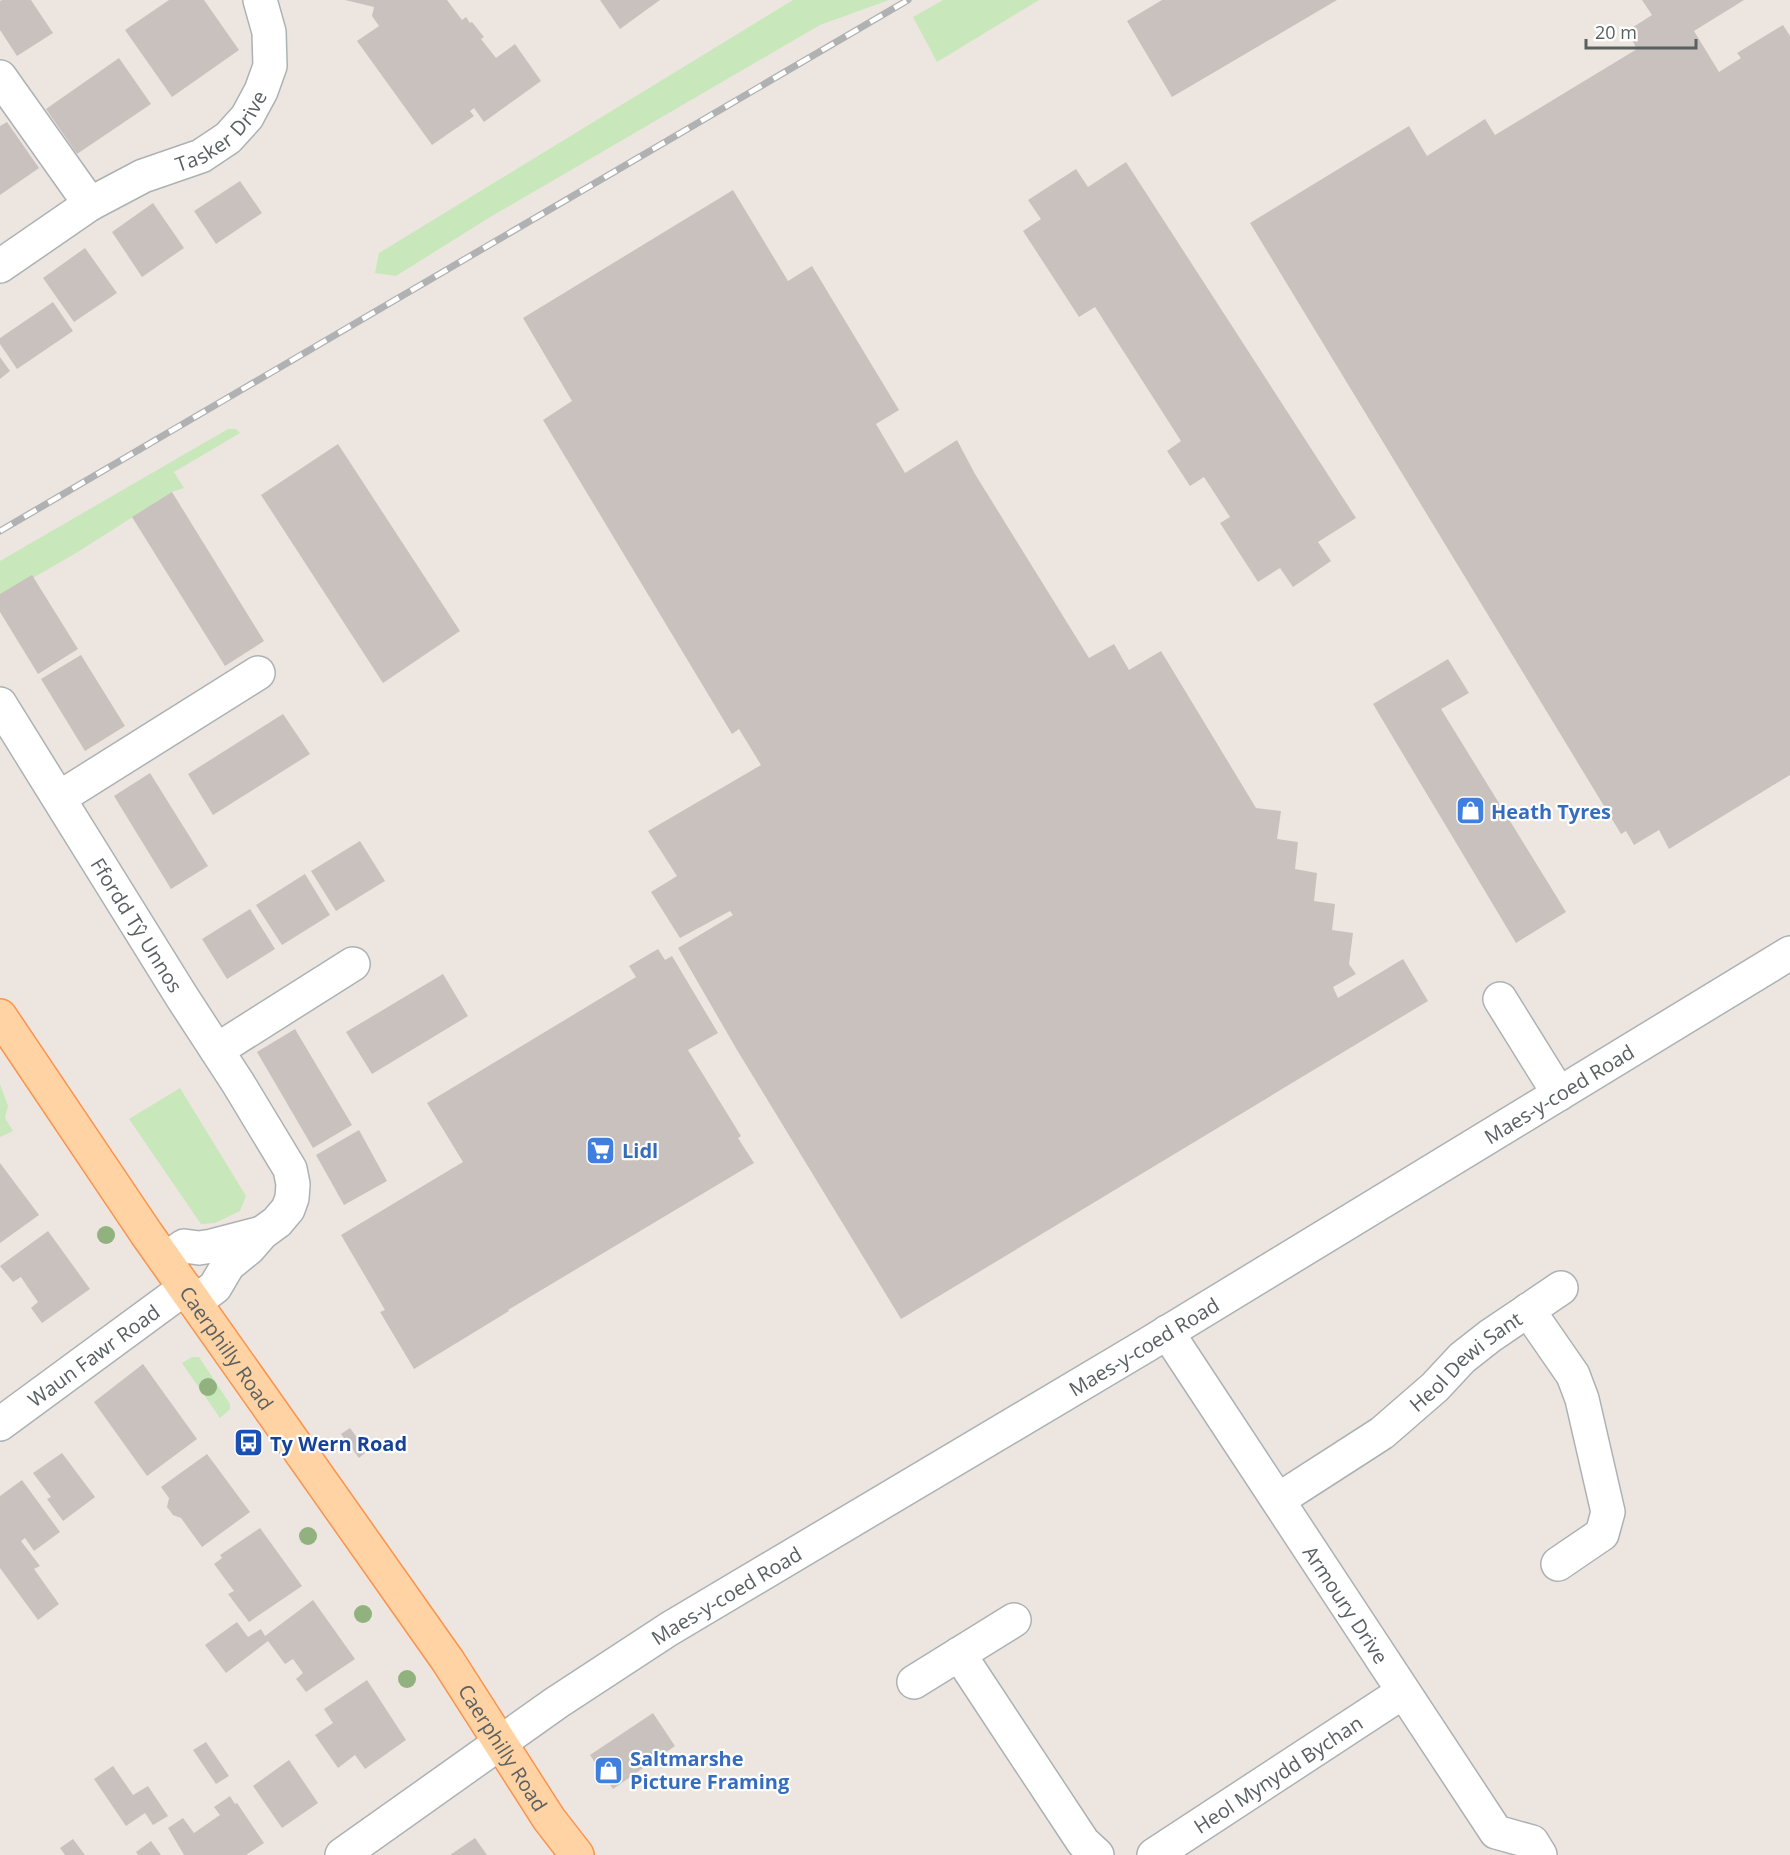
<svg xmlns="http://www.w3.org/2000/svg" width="1790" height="1855" font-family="'Open Sans',sans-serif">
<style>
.green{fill:#c8e7ba}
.building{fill:#c8c1bd}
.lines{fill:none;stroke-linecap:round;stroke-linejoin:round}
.minor-casing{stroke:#acb2b4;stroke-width:36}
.major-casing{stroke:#fb934b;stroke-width:36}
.minor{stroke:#fff;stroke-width:33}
.major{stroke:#ffd3a3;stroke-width:33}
.rail-casing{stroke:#b0b1b2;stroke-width:7}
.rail{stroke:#fff;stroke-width:4.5;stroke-dasharray:14;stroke-linecap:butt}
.tree{fill:#91b17e}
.labels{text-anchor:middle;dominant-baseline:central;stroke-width:4.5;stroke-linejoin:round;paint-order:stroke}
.street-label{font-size:20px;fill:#596062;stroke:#fff}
.shop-label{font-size:20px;font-weight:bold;fill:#366cbe;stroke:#fff;text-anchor:start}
.transit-label{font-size:20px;font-weight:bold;fill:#164399;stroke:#fff;text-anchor:start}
</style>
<rect width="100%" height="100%" fill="#ede6e0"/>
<g class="green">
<polygon points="793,0 889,0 820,25 487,219 396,276 375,273 379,253"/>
<polygon points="943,0 1039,0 937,62 913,17"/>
<polygon points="228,429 236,429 240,433 174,472 184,488 172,492 76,553 0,597 0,561"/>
<polygon points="0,1084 8,1106 5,1118 13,1131 0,1137"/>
<polygon points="180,1088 246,1196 240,1211 215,1223 201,1224 129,1119"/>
<polygon points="192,1357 199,1357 230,1404 230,1409 220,1418 182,1363"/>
</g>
<g class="building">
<polygon points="2,0 31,0 53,33 17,56 0,30 0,1"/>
<polygon points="169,0 204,0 239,50 172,97 125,30"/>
<polygon points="345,0 447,0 462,20 466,17 470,23 472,22 484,37 481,39 496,58 515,44 541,81 484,122 474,108 470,111 474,116 432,145 357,41 379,26 372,16 374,7"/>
<polygon points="600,0 660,0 620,29"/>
<polygon points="1162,0 1337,0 1172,97 1127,21"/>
<polygon points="1642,0 1744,0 1694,31 1719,72 1741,58 1737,53 1783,25 1790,36 1790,775 1669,849 1659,830 1634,845 1626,831 1621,834 1250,223 1409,126 1427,156 1485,119 1495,135 1637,49 1627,31 1652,15"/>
<polygon points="119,58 151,104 77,154 46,109"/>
<polygon points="7,122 39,168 0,195 0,126"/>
<polygon points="1126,162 1356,518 1318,542 1331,561 1293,587 1280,568 1258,582 1220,523 1230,517 1204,477 1190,486 1167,451 1181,441 1095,307 1079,317 1023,231 1041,219 1028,200 1076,169 1088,187"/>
<polygon points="240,181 262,213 216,244 194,211"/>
<polygon points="733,190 788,281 812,266 899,410 876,424 905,473 957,440 975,474 1089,658 1114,644 1129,670 1161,651 1256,808 1281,811 1277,839 1298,842 1295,869 1317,873 1314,901 1335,904 1332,930 1353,933 1349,964 1356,974 1333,987 1338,998 1403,959 1428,1001 901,1319 737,1050 678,948 733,915 730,911 680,938 651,892 677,876 648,831 761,765 739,729 732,734 543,420 572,401 523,318"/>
<polygon points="153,203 184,248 142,277 112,232"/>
<polygon points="85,248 117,293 74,322 43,278"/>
<polygon points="53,302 73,331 17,369 0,344 0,338"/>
<polygon points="0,357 10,371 0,379"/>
<polygon points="338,444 460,631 383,683 261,495"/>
<polygon points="172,492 264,641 225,666 132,517"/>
<polygon points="32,575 78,649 38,674 0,612 0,594"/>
<polygon points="81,655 125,726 85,751 41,679"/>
<polygon points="1448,659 1469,693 1441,709 1566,912 1516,943 1373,704"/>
<polygon points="283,714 310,754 213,815 188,774"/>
<polygon points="150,773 208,866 171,889 114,796"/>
<polygon points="360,841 385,881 336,911 311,871"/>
<polygon points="305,874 330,915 282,945 256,905"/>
<polygon points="250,909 275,949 227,979 202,939"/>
<polygon points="658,949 665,960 672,956 718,1033 688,1050 741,1136 738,1138 754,1163 508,1310 509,1311 414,1369 380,1312 385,1310 341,1235 463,1162 427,1103 636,977 629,966"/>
<polygon points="443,974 468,1016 372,1074 346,1032"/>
<polygon points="295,1029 352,1125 313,1148 257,1052"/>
<polygon points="359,1130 387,1181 344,1205 316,1155"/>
<polygon points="0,1163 39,1215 0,1243"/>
<polygon points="48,1231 90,1289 42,1323 31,1308 38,1302 29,1289 21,1277 13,1282 0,1266"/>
<polygon points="143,1364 197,1439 147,1476 94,1402"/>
<polygon points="350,1428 367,1451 359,1458 341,1434"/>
<polygon points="62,1453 95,1497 63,1521 47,1499 51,1497 33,1473"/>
<polygon points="207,1454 250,1512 202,1547 181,1518 173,1515 167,1507 169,1498 161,1487"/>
<polygon points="22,1480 60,1532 34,1551 25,1538 21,1541 40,1566 34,1569 59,1604 38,1620 0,1568 0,1496"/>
<polygon points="260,1528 302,1586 249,1622 228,1594 234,1591 214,1564 222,1558 220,1555"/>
<polygon points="313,1600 355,1659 306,1692 296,1679 303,1673 293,1659 285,1664 268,1641 226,1673 205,1645 237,1622 248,1637 261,1629 265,1636"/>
<polygon points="367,1680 406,1740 365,1769 355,1755 338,1768 315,1735 333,1723 324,1709"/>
<polygon points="653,1713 675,1746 613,1789 590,1755"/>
<polygon points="206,1742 229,1776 216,1784 193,1750"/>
<polygon points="289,1760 318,1803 282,1828 253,1786"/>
<polygon points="113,1766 133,1795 148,1786 168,1816 153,1825 145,1813 126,1826 94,1779"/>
<polygon points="230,1796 235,1804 237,1803 264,1843 246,1855 184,1855 168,1828 183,1818 194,1833 220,1815 214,1807"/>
<polygon points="475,1838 487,1855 450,1855"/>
<polygon points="73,1839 85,1855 65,1855 60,1848"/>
<polygon points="151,1841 161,1855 138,1855 136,1852"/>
</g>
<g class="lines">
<defs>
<g id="minor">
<polyline points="0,77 90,204"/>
<path id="s1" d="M0 266 90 204 143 176 201 156 228 138 247 117 261 91 270 66 269 32 260 0"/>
<path id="s2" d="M0 704 182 997 238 1083 290 1169 293 1184 292 1198 288 1209 277 1222 262 1233 249 1248 228 1265 215 1287 195 1302"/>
<polyline points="59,798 258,673"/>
<polyline points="1500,999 1559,1094"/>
<polyline points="217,1050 353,964"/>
<polyline points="165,1259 184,1246 199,1248 212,1246 258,1234"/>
<polyline points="1528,1310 1573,1375 1582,1399 1608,1512 1602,1534 1558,1564"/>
<path id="s3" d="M1167 1332 1496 1832 1532 1842 1540 1855"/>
<path id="s4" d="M0 1424 185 1288"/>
<path id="s5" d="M1278 1500 1382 1433 1435 1387 1462 1358 1490 1336 1561 1288"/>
<polyline points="959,1654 1083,1842 1097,1855"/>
<polyline points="914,1682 1014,1620"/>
<path id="s6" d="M342 1855 556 1703 669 1629 1145 1346 1790 953"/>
<path id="s7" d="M1154 1855 1403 1692"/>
</g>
<g id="major">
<path id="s8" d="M0 1016 146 1233 448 1661 549 1819 577 1855"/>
</g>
</defs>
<use href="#minor" class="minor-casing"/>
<use href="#major" class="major-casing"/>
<use href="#minor" class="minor"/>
<use href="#major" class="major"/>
<defs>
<polyline id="rail" points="0,531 908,0"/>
</defs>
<use href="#rail" class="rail-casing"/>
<use href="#rail" class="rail"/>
</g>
<g class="tree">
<circle cx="106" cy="1235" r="9"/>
<circle cx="208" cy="1387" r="9"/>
<circle cx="308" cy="1536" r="9"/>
<circle cx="363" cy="1614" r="9"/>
<circle cx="407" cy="1679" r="9"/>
</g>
<defs>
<symbol id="shop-square" viewBox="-11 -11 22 22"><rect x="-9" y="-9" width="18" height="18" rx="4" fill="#3f7fe0" stroke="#fff"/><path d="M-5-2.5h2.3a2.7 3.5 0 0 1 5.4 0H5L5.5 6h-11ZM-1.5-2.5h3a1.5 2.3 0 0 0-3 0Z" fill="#fff"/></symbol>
<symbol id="supermarket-square" viewBox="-11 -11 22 22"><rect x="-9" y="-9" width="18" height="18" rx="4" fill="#3f7fe0" stroke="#fff"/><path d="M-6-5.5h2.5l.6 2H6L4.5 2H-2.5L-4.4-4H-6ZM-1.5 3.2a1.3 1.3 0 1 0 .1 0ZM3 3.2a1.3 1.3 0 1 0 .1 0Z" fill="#fff"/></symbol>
<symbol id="bus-square" viewBox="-11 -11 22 22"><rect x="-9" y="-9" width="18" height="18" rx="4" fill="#1a4fb4" stroke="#fff"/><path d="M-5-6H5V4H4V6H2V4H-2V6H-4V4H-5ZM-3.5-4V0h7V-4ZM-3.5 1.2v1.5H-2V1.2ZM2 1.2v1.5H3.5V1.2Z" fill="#fff"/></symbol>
</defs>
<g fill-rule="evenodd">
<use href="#shop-square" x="1454" y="794" width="33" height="33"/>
<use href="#supermarket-square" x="584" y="1134" width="33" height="33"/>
<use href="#bus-square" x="232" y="1426" width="33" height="33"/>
<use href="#shop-square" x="592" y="1754" width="33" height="33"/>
</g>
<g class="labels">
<g class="street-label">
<text stroke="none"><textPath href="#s1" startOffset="262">Tasker Drive</textPath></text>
<text stroke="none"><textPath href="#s2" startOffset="260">Ffordd Tŷ Unnos</textPath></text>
<text stroke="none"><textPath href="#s6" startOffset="1436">Maes-y-coed Road</textPath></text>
<text stroke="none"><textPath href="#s6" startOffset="950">Maes-y-coed Road</textPath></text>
<text stroke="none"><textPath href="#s8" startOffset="402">Caerphilly Road</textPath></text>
<text stroke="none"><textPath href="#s4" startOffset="116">Waun Fawr Road</textPath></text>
<text stroke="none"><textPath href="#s5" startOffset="234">Heol Dewi Sant</textPath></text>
<text stroke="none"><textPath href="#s6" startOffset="464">Maes-y-coed Road</textPath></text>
<text stroke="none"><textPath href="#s3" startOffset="326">Armoury Drive</textPath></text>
<text stroke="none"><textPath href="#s8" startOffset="888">Caerphilly Road</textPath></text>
<text stroke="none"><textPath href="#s7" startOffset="148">Heol Mynydd Bychan</textPath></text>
</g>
<g class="shop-label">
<text x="1491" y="811">Heath Tyres</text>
<text x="622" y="1150">Lidl</text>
<text x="630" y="1758">Saltmarshe<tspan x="630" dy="23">Picture Framing</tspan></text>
</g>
<g class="transit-label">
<text x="270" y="1443">Ty Wern Road</text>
</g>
</g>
<path d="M1586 39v9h110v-9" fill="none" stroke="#596062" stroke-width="3"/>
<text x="1595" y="39" font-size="18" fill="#596062" stroke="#ffffff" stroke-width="4.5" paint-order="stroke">20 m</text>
</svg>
